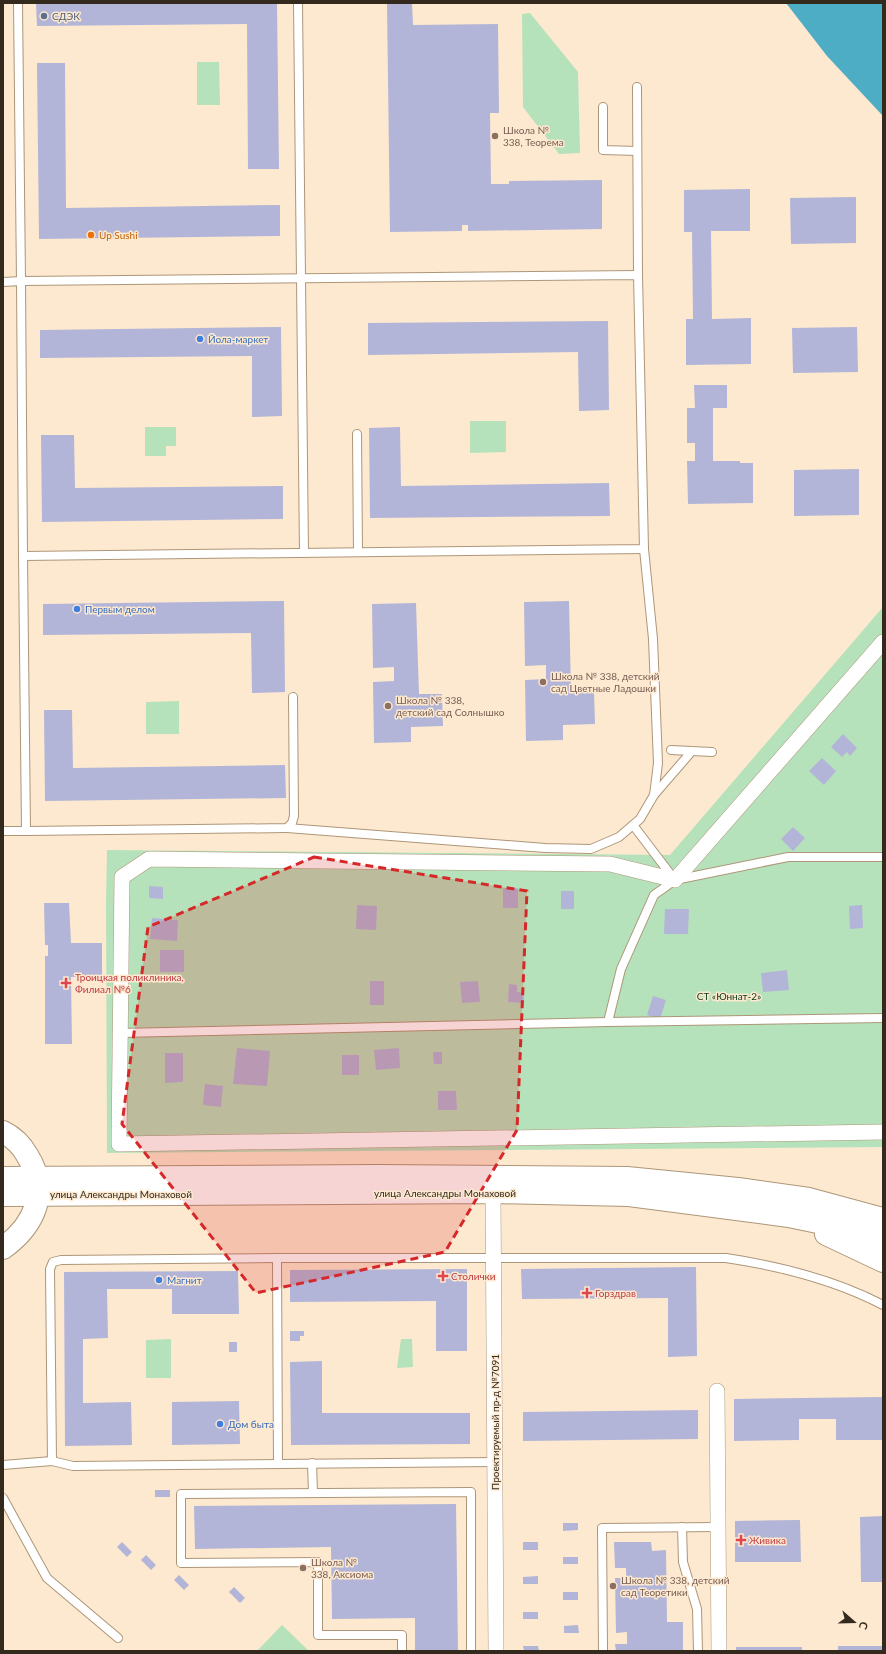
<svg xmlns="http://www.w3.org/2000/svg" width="886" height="1654" font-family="Lato,sans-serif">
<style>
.green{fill:#b6e2bb}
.water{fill:#4dadc4}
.building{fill:#b2b5d7}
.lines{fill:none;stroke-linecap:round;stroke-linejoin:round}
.lane-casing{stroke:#ad9678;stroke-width:10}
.street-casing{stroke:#ad9678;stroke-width:16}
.secondary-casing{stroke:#ad9678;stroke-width:24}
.lane{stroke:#fff;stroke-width:8}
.street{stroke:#fff;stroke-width:15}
.secondary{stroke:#fff;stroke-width:22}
.marked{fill:#d62828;fill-opacity:0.2;stroke:#d62828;stroke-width:3;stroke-dasharray:8 5;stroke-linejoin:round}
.service-dot{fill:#5c6f8a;stroke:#fde9d0;stroke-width:1.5}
.education-dot{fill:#8d6e63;stroke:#fde9d0;stroke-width:1.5}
.food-dot{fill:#e8710a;stroke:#fde9d0;stroke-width:1.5}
.shop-dot{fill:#3f7fe0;stroke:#fde9d0;stroke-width:1.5}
.health-dot{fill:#e0444e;stroke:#fde9d0;stroke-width:1.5}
.labels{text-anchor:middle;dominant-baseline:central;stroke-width:3;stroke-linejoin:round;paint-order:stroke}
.service-label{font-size:10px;fill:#4e5e75;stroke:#fde9d0;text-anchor:start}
.education-label{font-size:10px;fill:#785e54;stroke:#fde9d0;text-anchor:start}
.food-label{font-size:10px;fill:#c56008;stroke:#fde9d0;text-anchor:start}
.shop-label{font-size:10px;fill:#366cbe;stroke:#fde9d0;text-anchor:start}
.health-label{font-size:10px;fill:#be3a42;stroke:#fde9d0;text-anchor:start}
.park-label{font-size:10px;fill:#0c3817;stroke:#fde9d0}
.street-label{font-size:10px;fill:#33291d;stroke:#fde9d0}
</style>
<rect width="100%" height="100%" fill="#fde9d0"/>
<g class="green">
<polygon points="530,13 578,72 580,153 559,154 523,107 522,14"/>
<polygon points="197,62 219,62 220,105 197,105"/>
<polygon points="470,421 506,421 506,452 470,453"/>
<polygon points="145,427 176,427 176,446 166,446 166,456 145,456"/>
<polygon points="883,607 883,1147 107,1153 106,902 107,850 670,855"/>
<polygon points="179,701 179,734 146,734 146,702"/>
<polygon points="171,1339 171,1378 146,1378 146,1340"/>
<polygon points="401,1339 412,1339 413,1367 397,1368"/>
<polygon points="282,1625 309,1651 257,1651"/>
</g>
<polygon class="water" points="786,3 883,3 883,116 827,56"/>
<g class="building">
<polygon points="36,3 277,3 279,169 248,169 247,24 37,26"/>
<polygon points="387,3 412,3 413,25 498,24 499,113 490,113 491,184 509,184 509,181 602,180 602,229 468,231 468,225 462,225 462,231 390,232"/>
<polygon points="37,63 65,63 66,208 280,205 280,236 39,239"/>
<polygon points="750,189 750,231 711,231 712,319 751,318 751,364 686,365 686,319 693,319 692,232 684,232 684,190"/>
<polygon points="856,197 856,243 791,244 790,198"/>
<polygon points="608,321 609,410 579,411 578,352 368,355 368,323"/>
<polygon points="281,327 282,416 252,417 252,356 40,358 40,330"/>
<polygon points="857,327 858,372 793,373 792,328"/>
<polygon points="694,385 727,385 727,408 713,408 713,461 740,461 740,463 753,463 753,503 688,504 687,461 695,461 695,443 687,443 687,408 695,408"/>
<polygon points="400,427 401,486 609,483 610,516 370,518 369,428"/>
<polygon points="41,435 74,435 75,488 283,486 283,519 42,522"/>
<polygon points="859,469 859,515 794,516 794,470"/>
<polygon points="284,601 285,692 252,693 251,633 43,635 43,604"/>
<polygon points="569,601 571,692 594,692 595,724 563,725 563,740 526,741 525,680 546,679 546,665 525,666 524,602"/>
<polygon points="416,603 419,694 442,694 443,726 411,727 411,742 374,743 373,682 394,681 394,667 373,668 372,604"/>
<polygon points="44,710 72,710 73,768 285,765 286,798 45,801"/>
<polygon points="843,734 857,748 850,756 847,752 842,757 831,747"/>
<polygon points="822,758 836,771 824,785 809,771"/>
<polygon points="793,827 805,838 793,851 781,839"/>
<polygon points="149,886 163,887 163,899 149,898"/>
<rect x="503" y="888" width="15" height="20"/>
<rect x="561" y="891" width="13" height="18"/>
<polygon points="44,903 69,903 71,943 102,943 102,976 71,977 72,1044 45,1044 45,956 48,956 48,945 45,945"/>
<polygon points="357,905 377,906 376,930 356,929"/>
<polygon points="862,905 863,928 850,929 849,906"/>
<polygon points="665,909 689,909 688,934 664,934"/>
<polygon points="152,918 178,920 177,941 150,939"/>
<rect x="160" y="950" width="24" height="22"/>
<polygon points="787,970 789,990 763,992 761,973"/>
<rect x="370" y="981" width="14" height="24"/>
<polygon points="478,981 480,1002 462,1003 460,982"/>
<polygon points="509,984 517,985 517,992 524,993 524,1003 508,1002"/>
<polygon points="653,996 666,1000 660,1019 647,1015"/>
<polygon points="237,1048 270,1051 267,1086 233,1084"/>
<polygon points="399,1048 400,1068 376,1070 374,1050"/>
<polygon points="433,1052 442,1052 442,1064 434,1064"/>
<polygon points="165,1053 183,1053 183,1082 165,1083"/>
<rect x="342" y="1055" width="17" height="20"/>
<polygon points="205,1084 223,1086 221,1107 203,1105"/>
<polygon points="438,1091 456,1091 457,1110 438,1110"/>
<polygon points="696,1267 697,1356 668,1357 668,1298 522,1299 521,1269"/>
<polygon points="467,1269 467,1351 436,1351 436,1301 290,1302 290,1270"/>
<polygon points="238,1271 239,1314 172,1314 172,1289 107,1289 108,1338 83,1339 83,1403 131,1402 132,1445 65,1446 64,1272"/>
<polygon points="290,1331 304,1331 304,1336 300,1336 300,1341 290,1341"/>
<rect x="229" y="1342" width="8" height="10"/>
<polygon points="322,1361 322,1413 470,1413 470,1444 291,1445 290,1362"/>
<polygon points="883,1397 883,1440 836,1440 836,1419 799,1419 799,1440 734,1441 734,1399"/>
<polygon points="239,1401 240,1444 172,1445 172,1402"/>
<polygon points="698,1410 698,1439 523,1441 523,1412"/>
<rect x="155" y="1490" width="15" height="7"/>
<polygon points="456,1504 458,1651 415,1651 415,1618 332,1619 331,1547 195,1549 194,1506"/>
<polygon points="883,1516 883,1582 861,1582 860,1517"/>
<polygon points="800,1520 801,1562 735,1562 735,1521"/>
<polygon points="563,1523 578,1523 578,1530 563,1531"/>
<polygon points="122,1542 132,1552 127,1557 117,1547"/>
<rect x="523" y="1542" width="15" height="8"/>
<polygon points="614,1542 651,1542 652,1551 666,1550 667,1622 683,1622 683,1651 616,1651 615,1644 627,1644 627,1632 616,1633 615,1578 626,1578 626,1568 615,1568"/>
<polygon points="146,1555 156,1565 151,1570 141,1560"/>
<rect x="563" y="1557" width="15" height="7"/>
<polygon points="179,1575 189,1585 184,1590 174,1580"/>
<polygon points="538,1576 538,1584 523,1584 523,1577"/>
<polygon points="234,1587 245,1598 240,1603 229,1592"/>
<rect x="563" y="1592" width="15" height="8"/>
<rect x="523" y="1612" width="15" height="7"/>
<polygon points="578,1625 579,1633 564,1633 564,1626"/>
<polygon points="523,1646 538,1646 539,1651 524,1651"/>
<rect x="838" y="1646" width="45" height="5"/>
<rect x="736" y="1647" width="66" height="4"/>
</g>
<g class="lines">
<defs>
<g id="lane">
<polyline points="18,3 21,281 638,275 644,549 23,556 26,831 287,828 292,823 294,816 293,697"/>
<polyline points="298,3 304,553"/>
<polyline points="637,87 638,275"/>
<polyline points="603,107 603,150 637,151"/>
<polyline points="3,282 21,281 23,556"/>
<polyline points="357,434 358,552"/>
<polyline points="671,750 712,752"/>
<polyline points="654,795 692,751"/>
<polyline points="633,825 674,879"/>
<polyline points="287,828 545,848 591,849 619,837 640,819 654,795 658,763 653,639 644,549"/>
<polyline points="3,831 26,831"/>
<polyline points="883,857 788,857 675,880 654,895 621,969 608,1022 883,1018"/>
<polyline points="120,1033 608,1022"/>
<polyline points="52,1461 50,1269 53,1262 61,1260 277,1258"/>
<polyline points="312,1463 313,1493"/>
<path d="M278 1464 277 1258H726C779 1266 835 1280 883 1305"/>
<polyline points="3,1465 52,1461 73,1466 495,1462"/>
<polyline points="3,1498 47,1578 118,1638"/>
<polyline points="682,1527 683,1562 697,1609 698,1651"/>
<polyline points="402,1651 402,1635 318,1635 318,1562 181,1563 181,1494 471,1492 471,1651"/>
<polyline points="603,1651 602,1528 718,1527"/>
</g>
<g id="street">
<polyline points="883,642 675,880 610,864 149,859 122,877 119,1144 883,1132"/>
<polyline points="493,1192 496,1651"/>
<polyline points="717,1391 719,1651"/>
</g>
<g id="secondary">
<path d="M3 1132C13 1137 22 1146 27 1155 50 1191 35 1225 3 1248"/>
<polyline points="3,1178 378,1176 627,1178 738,1189 809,1199 883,1219"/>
<polyline points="3,1195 493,1192 629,1195 789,1216 832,1225 883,1241"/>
<polyline points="826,1234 883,1261"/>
</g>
</defs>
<use href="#lane" class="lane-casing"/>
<use href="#street" class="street-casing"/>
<use href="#secondary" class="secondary-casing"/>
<use href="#lane" class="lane"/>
<use href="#street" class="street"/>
<use href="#secondary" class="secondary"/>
</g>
<path class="marked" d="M314 857 527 891 517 1130 445 1252 256 1293 122 1124 148 927Z"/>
<circle class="service-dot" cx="44" cy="16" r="4"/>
<g class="education-dot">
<circle cx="495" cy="136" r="4"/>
<circle cx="543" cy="682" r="4"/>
<circle cx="388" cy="706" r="4"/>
<circle cx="303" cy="1568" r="4"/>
<circle cx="613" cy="1586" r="4"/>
</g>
<circle class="food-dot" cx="91" cy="235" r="4"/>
<g class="shop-dot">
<circle cx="200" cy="339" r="4"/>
<circle cx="77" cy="609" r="4"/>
<circle cx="159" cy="1280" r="4"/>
<circle cx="220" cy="1424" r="4"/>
</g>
<g class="health-dot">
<path d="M64 977h4v4h4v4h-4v4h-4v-4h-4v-4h4z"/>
<path d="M441 1270h4v4h4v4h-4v4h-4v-4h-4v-4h4z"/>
<path d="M585 1287h4v4h4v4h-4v4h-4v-4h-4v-4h4z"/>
<path d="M739 1534h4v4h4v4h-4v4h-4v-4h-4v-4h4z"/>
</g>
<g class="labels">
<g class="service-label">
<text x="52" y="16">СДЭК</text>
</g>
<g class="education-label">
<text x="503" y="130">Школа №<tspan x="503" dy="12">338, Теорема</tspan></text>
<text x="551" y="676">Школа № 338, детский<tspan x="551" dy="12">сад Цветные Ладошки</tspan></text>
<text x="396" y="700">Школа № 338,<tspan x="396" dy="12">детский сад Солнышко</tspan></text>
<text x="311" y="1562">Школа №<tspan x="311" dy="12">338, Аксиома</tspan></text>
<text x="621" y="1580">Школа № 338, детский<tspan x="621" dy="12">сад Теоретики</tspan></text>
</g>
<g class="food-label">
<text x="99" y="235">Up Sushi</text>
</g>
<g class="shop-label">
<text x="208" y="339">Йола-маркет</text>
<text x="85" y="609">Первым делом</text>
<text x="167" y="1280">Магнит</text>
<text x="228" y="1424">Дом быта</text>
</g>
<g class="health-label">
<text x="75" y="977">Троицкая поликлиника,<tspan x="75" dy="12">Филиал №6</tspan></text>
<text x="451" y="1276">Столички</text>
<text x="595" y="1293">Горздрав</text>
<text x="749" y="1540">Живика</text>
</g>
<g class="park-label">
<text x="729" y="996">СТ «Юннат-2»</text>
</g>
<g class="street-label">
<text x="445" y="1193">улица Александры Монаховой</text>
<text x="121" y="1194">улица Александры Монаховой</text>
<text transform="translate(495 1422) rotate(-90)">Проектируемый пр-д №7091</text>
</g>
</g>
<rect width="886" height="1654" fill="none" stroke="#33291d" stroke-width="8"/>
<g transform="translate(854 1622) rotate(110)" stroke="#fde9d0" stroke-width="3" paint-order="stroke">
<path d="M0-3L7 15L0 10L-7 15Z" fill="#33291d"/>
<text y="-6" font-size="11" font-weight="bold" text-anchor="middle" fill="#33291d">С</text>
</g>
</svg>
